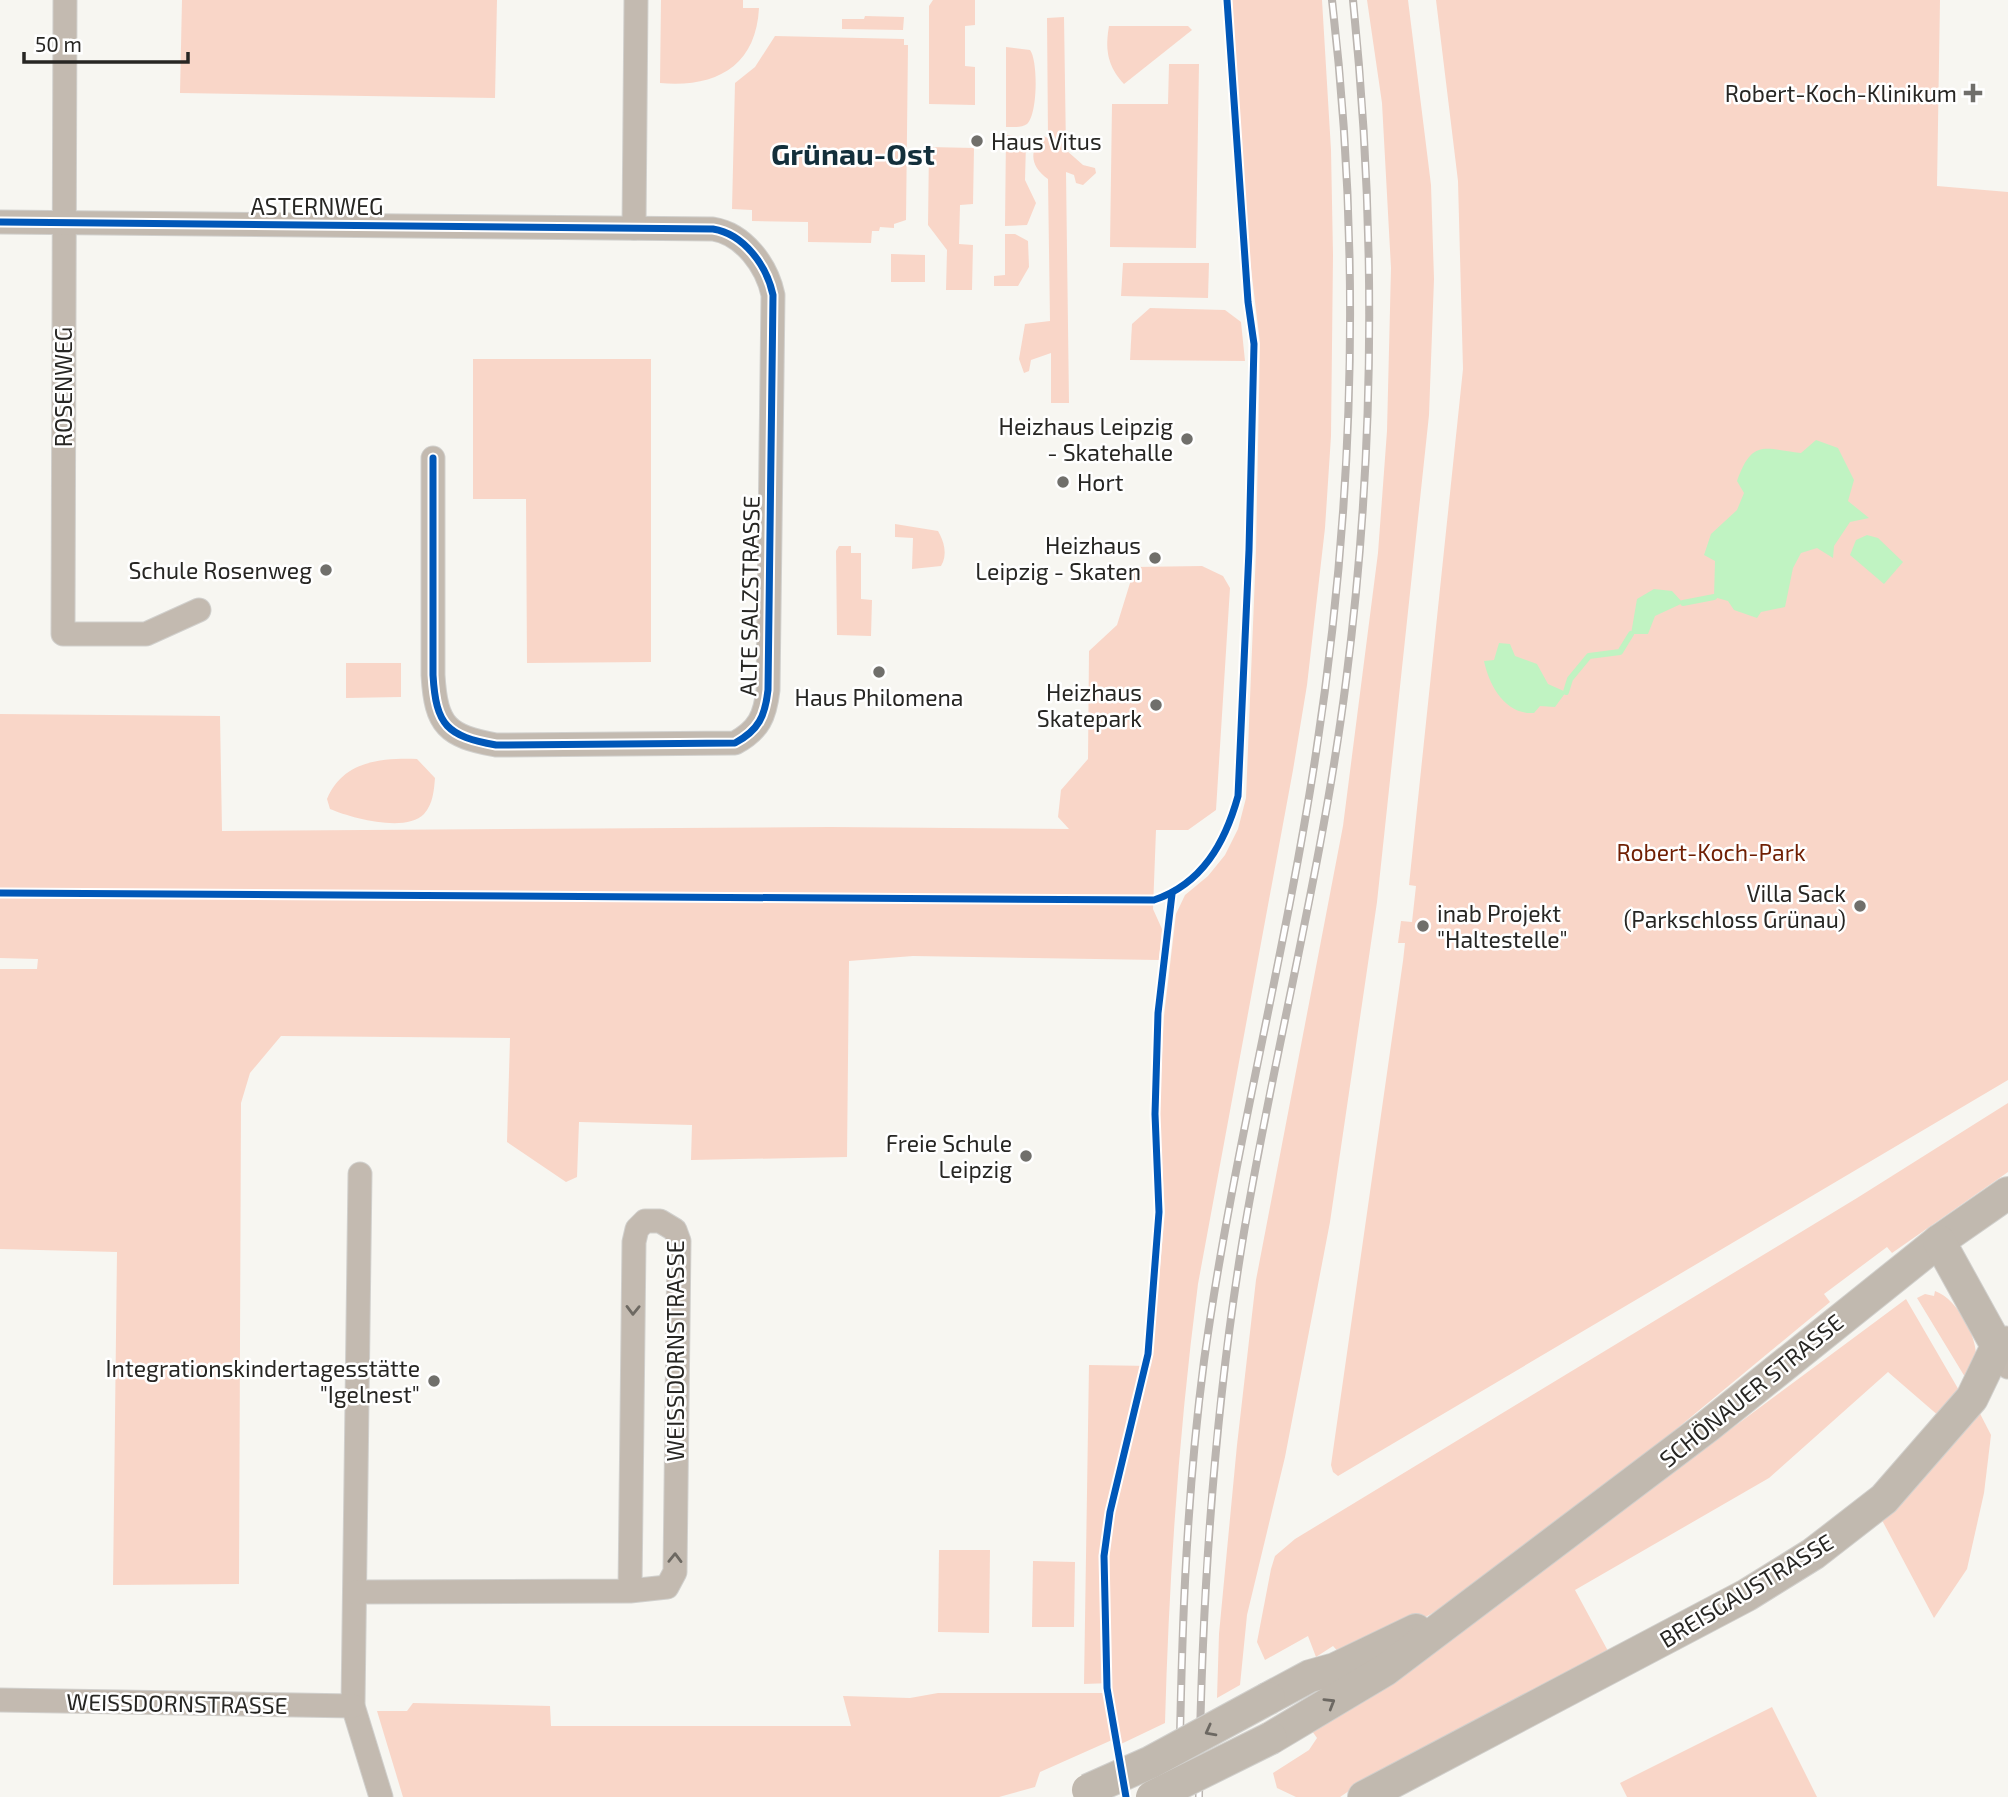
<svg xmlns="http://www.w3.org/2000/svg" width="2008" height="1797" font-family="'Exo 2',sans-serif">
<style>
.green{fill:#f9d6c8}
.water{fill:#c0f3c2}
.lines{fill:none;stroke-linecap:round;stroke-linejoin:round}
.stream{stroke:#c0f3c2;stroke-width:6}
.street-casing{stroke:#d1d0cd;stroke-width:25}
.secondary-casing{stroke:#d1d0cd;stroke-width:34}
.street{stroke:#c3bab0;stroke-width:23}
.secondary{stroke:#c1b9af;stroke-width:32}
.rail-casing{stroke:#bbb5b0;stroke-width:8}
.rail{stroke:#fff;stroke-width:5;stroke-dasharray:16;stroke-linecap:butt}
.secondary-bridge-casing{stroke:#d1d0cd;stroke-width:34;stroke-linecap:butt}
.secondary-bridge{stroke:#c1b9af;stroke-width:32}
.cycleway-casing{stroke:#fff;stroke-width:11}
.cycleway{stroke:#0057b8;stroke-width:7}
.oneway{stroke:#6d6962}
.oneway2{stroke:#6c6862}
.poi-dot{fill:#706f6b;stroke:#fff;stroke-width:2.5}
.labels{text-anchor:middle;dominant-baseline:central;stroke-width:5;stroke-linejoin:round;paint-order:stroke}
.poi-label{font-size:23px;fill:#272623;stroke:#fff;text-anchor:end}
.street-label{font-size:23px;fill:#272623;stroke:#fff}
.park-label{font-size:23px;fill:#701f03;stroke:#fff}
.district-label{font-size:30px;font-weight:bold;fill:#132f3b;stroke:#fff}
</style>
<rect width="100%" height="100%" fill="#f7f6f1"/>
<g class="green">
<polygon points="182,0 497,0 495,98 180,93"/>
<path d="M661 0H743V8H759C756 67 715 88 660 83Z"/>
<polygon points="933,0 975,0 975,25 965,26 965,66 975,67 975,105 929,104 929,6"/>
<path d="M1232 0H1322L1331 150 1333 255 1331 436 1325 528 1307 685 1293 770 1198 1284C1179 1430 1169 1576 1165 1723L1121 1744 1111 1683 1084 1684 1089 1365 1151 1366 1165 1212 1159 1114 1164 1016 1176 914 1185 895 1208 876 1225 855 1238 829 1246 798 1256 550 1260 343 1249 252Z"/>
<polygon points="1367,0 1408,0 1431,185 1434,279 1429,415 1377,902 1330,1222 1285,1457 1247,1615 1240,1685 1217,1698 1219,1634 1237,1445 1256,1280 1343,826 1378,553 1387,431 1391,268 1382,103"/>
<polygon points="1436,0 1940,0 1937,186 2008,192 2008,1080 1338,1476 1333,1472 1331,1465 1403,961 1405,943 1398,943 1401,921 1412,922 1416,886 1409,885 1463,369 1458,181"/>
<polygon points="865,16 904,17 903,30 842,29 842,19 864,19"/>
<path d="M1064 17 1066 150 1083 165 1095 168 1096 173 1083 185 1076 183 1074 175 1066 172 1069 403H1051V353L1031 360 1029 371 1024 373 1019 359 1025 324 1050 321 1048 179C1031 167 1028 152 1043 136L1048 138 1047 18Z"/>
<path d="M1109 26H1188L1192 30 1124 84C1107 66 1105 49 1109 26Z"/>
<polygon points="775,36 904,39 904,45 908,45 906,220 894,224 894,228 880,227 879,231 872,231 871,243 808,242 808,222 752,221 752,210 732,209 735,83 755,67"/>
<path d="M1006 47 1030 50C1038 60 1038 114 1027 124 1022 128 1012 127 1006 127Z"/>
<polygon points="1169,64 1199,64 1196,248 1110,247 1112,104 1168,104"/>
<polygon points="1006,135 1016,136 1026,143 1025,180 1036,203 1027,225 1005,226"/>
<polygon points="929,147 974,148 973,204 960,205 959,244 973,245 972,290 946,290 947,250 928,225"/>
<polygon points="1005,234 1015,234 1028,241 1029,267 1018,286 994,286 994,276 1005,275"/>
<polygon points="891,254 925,255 925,282 891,282"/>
<polygon points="1123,263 1209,263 1208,298 1121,296"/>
<polygon points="1150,308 1225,310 1241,322 1245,361 1130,360 1132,324"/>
<polygon points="473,359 651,359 651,662 527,663 526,499 473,499"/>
<path d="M895 524 938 531C944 541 948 555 941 566L912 569 913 538 895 537Z"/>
<polygon points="839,546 851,546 851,553 861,553 861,599 872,600 871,636 837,635 836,551"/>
<polygon points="1202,566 1223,576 1230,588 1216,810 1188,830 1156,830 1153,909 1162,929 1159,960 913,956 849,961 847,1157 691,1160 692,1125 579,1122 577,1177 566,1182 507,1142 510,1038 281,1036 250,1073 241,1103 239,1584 113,1585 117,1252 0,1249 0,969 37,969 38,959 0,958 0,714 220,716 222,831 830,827 1069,829 1058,817 1061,790 1088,759 1089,651 1117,625 1135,567"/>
<polygon points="346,663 401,663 401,697 346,698"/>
<path d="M417 759 435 778C434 790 433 804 424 814 406 833 351 818 330 809L327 799C343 761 380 758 417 759Z"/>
<polygon points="2008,1103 2008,1172 1892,1253 1887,1247 1824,1294 1830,1302 1639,1460 1457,1599 1401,1631 1344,1658 1333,1646 1316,1657 1308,1636 1265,1660 1257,1642 1271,1569 1275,1556 1295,1539 1857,1198"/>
<path d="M1935 1291C1958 1299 1982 1342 1975 1367 1974 1372 1970 1377 1968 1382L1917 1298 1925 1294 1934 1296Z"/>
<polygon points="1906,1299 1960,1392 1940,1417 1888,1372 1769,1478 1575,1590 1608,1651 1365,1780 1340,1797 1296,1797 1277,1788 1273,1773 1309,1750 1317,1738 1310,1728 1735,1426"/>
<polygon points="1972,1398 1991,1435 1984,1493 1967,1569 1934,1618 1875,1507"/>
<polygon points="939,1550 990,1550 989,1633 938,1632"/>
<polygon points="1033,1561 1075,1562 1074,1627 1032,1627"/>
<polygon points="938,1693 1103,1693 1112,1740 1040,1772 1035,1787 999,1797 403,1797 377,1711 407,1711 413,1703 550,1706 551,1726 851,1726 843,1696 910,1698"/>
<polygon points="1772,1707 1817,1797 1627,1797 1620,1783"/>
</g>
<g class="water">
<path d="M1816 440 1838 448 1854 480 1848 501 1869 518 1850 522 1834 546 1833 558 1817 548 1801 553 1793 568 1785 607 1761 612 1757 618 1734 610 1728 601 1714 597 1715 561 1704 555 1711 534 1737 510 1744 493 1737 481C1752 440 1762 448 1801 453Z"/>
<polygon points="1867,535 1878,538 1903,562 1884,584 1850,555 1856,540"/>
<polygon points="1654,589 1672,591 1683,603 1655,616 1648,634 1631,634 1637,599"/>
<path d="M1499 643 1510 644 1515 656 1537 664 1548 684 1566 692 1555 707 1540 706 1534 713C1505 715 1489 685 1484 661L1494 660Z"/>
</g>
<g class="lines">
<g class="stream">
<polyline points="1683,603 1714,597"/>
<polyline points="1566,692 1570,679 1589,656 1620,652 1631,634"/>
</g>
<defs>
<g id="street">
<polyline points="65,0 63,634 146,634 199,610"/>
<path d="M0 222 713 229C744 234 767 266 773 295L768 690C765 716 759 730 735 743L496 745C447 736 436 726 433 675V458"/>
<polyline points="634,228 636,0"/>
<polyline points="360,1174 353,1706 381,1797"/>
<polyline points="2006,1338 1997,1346 2008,1367"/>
<polyline points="355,1592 630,1591 667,1587 675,1572 679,1241 675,1230 660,1221 645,1221 637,1229 634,1242 630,1591"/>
<polyline points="0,1700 353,1706"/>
</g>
<g id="secondary">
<polyline points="1269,1698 1310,1676 1335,1669 1416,1630"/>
<polyline points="1271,1738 1385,1670 1708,1426 1939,1241 2008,1193"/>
<polyline points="1364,1797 1747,1595 1813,1554 1884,1499 1972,1398 1997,1346 1939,1241"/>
</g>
</defs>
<use href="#street" class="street-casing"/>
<use href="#secondary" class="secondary-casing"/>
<use href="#street" class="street"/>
<use href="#secondary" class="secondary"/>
<defs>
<g id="rail">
<path d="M1179 1797C1181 1652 1185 1506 1204 1361 1232 1157 1285 957 1316 753 1354 505 1361 249 1332 0"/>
<path d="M1199 1797C1201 1611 1212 1428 1242 1244 1273 1056 1322 871 1346 681 1375 456 1376 226 1353 0"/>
</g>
</defs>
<use href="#rail" class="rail-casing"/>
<use href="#rail" class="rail"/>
<defs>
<g id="secondary-bridge">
<polyline points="1088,1790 1151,1762 1269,1698"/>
<polyline points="1152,1797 1271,1738"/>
</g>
</defs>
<use href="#secondary-bridge" class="secondary-bridge-casing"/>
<use href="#secondary-bridge" class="secondary-bridge"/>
<defs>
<g id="cycleway">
<path d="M0 222 713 229C744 234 767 266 773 295L768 690C765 716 759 730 735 743L496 745C447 736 436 726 433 675V458"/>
<path d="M0 893 1154 900C1202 884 1225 843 1238 796L1249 550 1254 344 1248 302 1227 0"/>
<polyline points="1126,1797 1107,1688 1104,1556 1110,1512 1148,1354 1159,1212 1155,1114 1158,1013 1172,894"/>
</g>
</defs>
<use href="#cycleway" class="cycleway-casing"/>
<use href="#cycleway" class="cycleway"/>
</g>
<defs><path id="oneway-chevron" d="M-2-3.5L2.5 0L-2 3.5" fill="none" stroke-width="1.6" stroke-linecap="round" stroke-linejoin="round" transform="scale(1.75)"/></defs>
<g class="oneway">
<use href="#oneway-chevron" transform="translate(633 1310) rotate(91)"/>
<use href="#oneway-chevron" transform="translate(675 1558) rotate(-89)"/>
</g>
<g class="oneway2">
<use href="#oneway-chevron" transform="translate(1330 1703) rotate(-31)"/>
<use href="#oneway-chevron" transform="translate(1210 1731) rotate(152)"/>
</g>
<g class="poi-dot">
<path d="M1969.5 82.5h7v7h7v7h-7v7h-7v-7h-7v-7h7z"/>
<circle cx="977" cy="141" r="7"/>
<circle cx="1187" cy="439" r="7"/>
<circle cx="1063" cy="482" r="7"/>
<circle cx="1155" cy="558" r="7"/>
<circle cx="326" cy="570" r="7"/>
<circle cx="879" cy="672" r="7"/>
<circle cx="1156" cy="705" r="7"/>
<circle cx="1860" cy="906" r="7"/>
<circle cx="1423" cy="926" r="7"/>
<circle cx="1026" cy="1156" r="7"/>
<circle cx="434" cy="1381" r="7"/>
</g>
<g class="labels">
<g class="poi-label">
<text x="1957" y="93">Robert-Koch-Klinikum</text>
<text x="991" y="141" text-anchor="start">Haus Vitus</text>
<text x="1173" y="426">Heizhaus Leipzig<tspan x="1173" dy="26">- Skatehalle</tspan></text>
<text x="1077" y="482" text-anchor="start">Hort</text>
<text x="1141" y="545">Heizhaus<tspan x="1141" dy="26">Leipzig - Skaten</tspan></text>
<text x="312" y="570">Schule Rosenweg</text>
<text x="1142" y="692">Heizhaus<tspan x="1142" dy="26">Skatepark</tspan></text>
<text x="879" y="697" text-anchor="middle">Haus Philomena</text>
<text x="1846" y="893">Villa Sack<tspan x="1846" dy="26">(Parkschloss Grünau)</tspan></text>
<text x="1437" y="913" text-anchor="start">inab Projekt<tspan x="1437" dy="26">"Haltestelle"</tspan></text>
<text x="1012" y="1143">Freie Schule<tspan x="1012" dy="26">Leipzig</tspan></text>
<text x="420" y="1368">Integrationskindertagesstätte<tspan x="420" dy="26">"Igelnest"</tspan></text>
</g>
<g class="street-label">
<text x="317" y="206">ASTERNWEG</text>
<text transform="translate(63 387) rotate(-90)">ROSENWEG</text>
<text transform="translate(749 596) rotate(-89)">ALTE SALZSTRASSE</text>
<text transform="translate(675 1351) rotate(-90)">WEISSDORNSTRASSE</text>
<text transform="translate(1751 1390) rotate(-39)">SCHÖNAUER STRASSE</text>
<text transform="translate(1746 1590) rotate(-31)">BREISGAUSTRASSE</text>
<text transform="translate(177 1703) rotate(1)">WEISSDORNSTRASSE</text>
</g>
<g class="park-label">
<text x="1711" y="852">Robert-Koch-Park</text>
</g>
<g class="district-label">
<text x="853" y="153">Grünau-Ost</text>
</g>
</g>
<path d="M24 52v10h164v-10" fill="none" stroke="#272623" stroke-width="3.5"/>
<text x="35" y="52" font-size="21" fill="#272623" stroke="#ffffff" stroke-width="5" paint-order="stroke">50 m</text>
</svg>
